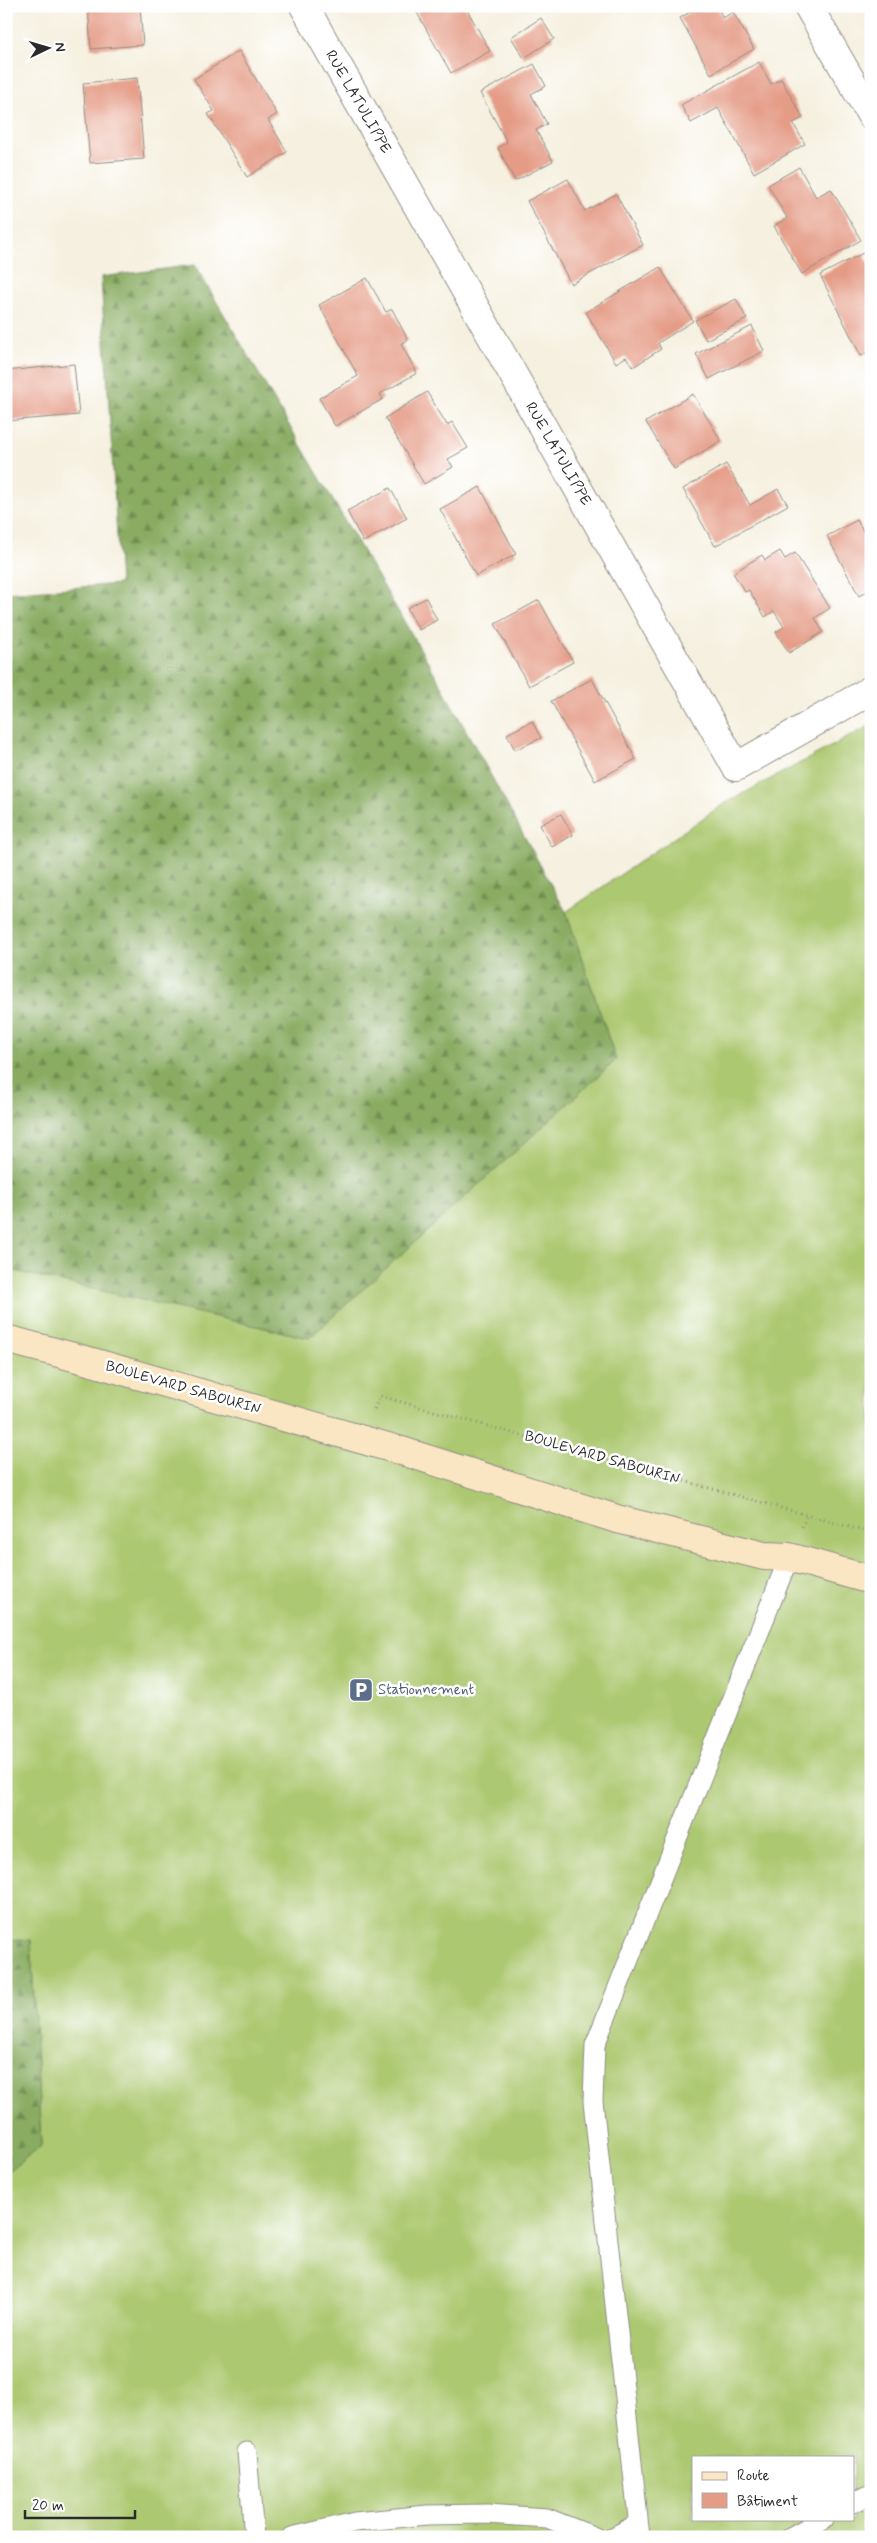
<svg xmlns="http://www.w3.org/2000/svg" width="877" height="2543" font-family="Mynerve,sans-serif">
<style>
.grass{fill:#acc86f;stroke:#6c7a4d;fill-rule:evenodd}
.forest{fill:url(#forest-firs);stroke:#5a6c46}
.building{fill:#e59c87}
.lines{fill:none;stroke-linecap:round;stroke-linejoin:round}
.lane-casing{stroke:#908e85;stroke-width:21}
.street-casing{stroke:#908e85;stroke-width:30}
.secondary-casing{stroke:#908e85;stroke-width:30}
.path{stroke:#908e85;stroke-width:3;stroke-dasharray:1 4;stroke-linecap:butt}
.lane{stroke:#fff;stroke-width:19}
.street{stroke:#fff;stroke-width:28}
.secondary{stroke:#fbe6c4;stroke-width:28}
.labels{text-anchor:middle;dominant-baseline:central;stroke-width:5;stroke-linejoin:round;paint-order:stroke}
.street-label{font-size:15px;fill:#2b2b2b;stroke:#fff}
.service-label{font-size:15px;fill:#4e5e75;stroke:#fff;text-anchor:start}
</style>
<defs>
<pattern id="forest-firs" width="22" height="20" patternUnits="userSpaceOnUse" patternTransform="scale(1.25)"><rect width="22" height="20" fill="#89ac62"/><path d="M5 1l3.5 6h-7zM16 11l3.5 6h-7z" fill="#708c51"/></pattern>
</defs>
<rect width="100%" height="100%" fill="#fff"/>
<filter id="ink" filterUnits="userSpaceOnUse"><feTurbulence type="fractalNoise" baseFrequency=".02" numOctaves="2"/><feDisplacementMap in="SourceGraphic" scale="10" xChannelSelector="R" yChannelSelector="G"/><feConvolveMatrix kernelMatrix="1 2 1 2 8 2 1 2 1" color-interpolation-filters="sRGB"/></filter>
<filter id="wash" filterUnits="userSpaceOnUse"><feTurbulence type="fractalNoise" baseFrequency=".0096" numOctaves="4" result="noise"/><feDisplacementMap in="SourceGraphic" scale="20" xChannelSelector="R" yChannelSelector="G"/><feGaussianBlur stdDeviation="1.12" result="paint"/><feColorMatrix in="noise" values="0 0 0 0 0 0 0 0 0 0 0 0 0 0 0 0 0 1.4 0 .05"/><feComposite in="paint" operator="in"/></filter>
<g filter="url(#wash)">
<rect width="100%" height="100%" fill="#f5f0df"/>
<path class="grass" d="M871 725V2537H6V2173L41 2145 31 1941 6 1940V1269L309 1338 616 1060 566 912 722 805ZM693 2457H853V2519H693Z"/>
<g class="forest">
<polygon points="195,265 435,674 566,912 616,1060 309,1338 6,1269 6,593 120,584 101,277"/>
<polygon points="6,1940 31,1940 41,2146 6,2173"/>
</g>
<g id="blocks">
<g class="building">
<polygon points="88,6 140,6 143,45 91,49"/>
<polygon points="424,6 465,6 490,51 451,73 416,11"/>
<polygon points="700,6 717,6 723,18 733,12 754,49 711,74 680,18"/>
<polygon points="541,18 554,39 524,58 511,37"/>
<polygon points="239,51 277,114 268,120 287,152 247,177 208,114 214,111 194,79"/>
<polygon points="759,62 771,84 781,79 803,118 793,123 805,144 754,173 718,108 691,123 681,105"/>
<polygon points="534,64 546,86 531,94 547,124 536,130 553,161 515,181 498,148 507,142 480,93"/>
<polygon points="137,78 144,159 90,163 83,83"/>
<polygon points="799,167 816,197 831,189 861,240 802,274 774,226 787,218 768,185"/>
<polygon points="568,179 585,211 616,194 643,245 571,284 527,201"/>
<polygon points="863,253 871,268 871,351 861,356 820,275"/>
<polygon points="660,267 693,321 658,343 661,349 633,367 626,357 616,363 586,312"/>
<polygon points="367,278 386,312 392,309 408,340 401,344 417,373 380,394 383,399 335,426 319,398 358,376 319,305"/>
<polygon points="736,299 747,319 706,340 695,320"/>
<polygon points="752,326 764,351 709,379 696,354"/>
<polygon points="74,364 79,415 6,421 6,371"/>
<polygon points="427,392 447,425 452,422 468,448 448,459 453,467 424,484 385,418"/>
<polygon points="693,394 721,441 674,469 646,422"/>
<polygon points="726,464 750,505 778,489 788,505 715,546 683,489"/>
<polygon points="480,487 516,554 476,576 440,509"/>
<polygon points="390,488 407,518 363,542 347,511"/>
<polygon points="857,520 871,545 871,589 859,596 827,536"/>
<polygon points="780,551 785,559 795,553 830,608 815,618 823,632 789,653 776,632 784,627 774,611 765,617 749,590 745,592 733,573 762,555 765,560"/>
<polygon points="426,598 437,620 419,630 407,608"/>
<polygon points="539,600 573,662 529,686 495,624"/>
<polygon points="592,679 636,759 595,781 551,701"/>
<polygon points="532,721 541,738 515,750 507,734"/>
<polygon points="561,814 573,835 552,847 540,825"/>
</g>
</g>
</g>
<g filter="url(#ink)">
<use href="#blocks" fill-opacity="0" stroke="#908e85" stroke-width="1"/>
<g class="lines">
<defs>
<g id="lane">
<polyline points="247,2452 254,2537"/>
<polyline points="853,2503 871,2494"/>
<polyline points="292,2537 355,2522 427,2515 487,2514 547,2518 595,2537"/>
<polyline points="613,2537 637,2524"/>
<polyline points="640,2537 593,2101 595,2045 789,1557"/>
<polyline points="790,2537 823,2519"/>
</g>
<g id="street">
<polyline points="304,6 736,767 871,690"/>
<polyline points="808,6 871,115"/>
</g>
<polyline id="secondary" points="6,1339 96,1363 405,1452 617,1519 764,1556 789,1557 871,1580"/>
</defs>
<use href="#lane" class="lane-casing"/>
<use href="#street" class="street-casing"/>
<use href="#secondary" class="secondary-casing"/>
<g class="path">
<polyline points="374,1409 380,1396 871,1533"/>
<polyline points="802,1527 807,1515"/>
</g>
<use href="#lane" class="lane"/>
<use href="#street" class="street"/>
<use href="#secondary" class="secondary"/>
</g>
</g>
<defs>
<symbol id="parking-square" viewBox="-11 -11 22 22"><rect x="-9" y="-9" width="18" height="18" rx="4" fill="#5c6f8a" stroke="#fff"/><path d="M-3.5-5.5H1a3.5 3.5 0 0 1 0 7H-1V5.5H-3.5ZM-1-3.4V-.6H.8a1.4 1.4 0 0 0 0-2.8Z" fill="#fff"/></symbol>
</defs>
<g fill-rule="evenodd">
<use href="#parking-square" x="347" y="1676" width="28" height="28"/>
</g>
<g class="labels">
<g class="street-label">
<text transform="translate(358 102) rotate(60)">RUE LATULIPPE</text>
<text transform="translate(558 454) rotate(60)">RUE LATULIPPE</text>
<text transform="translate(183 1388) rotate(16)">BOULEVARD SABOURIN</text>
<text transform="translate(602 1458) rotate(16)">BOULEVARD SABOURIN</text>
</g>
<g class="service-label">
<text x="378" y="1690">Stationnement</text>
</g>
</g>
<rect width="877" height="2543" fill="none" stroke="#fff" stroke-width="25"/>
<rect x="692" y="2456" width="162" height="65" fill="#ffffff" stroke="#aaaaaa"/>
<rect x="702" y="2472" width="25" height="8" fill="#fbe6c4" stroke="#aaaaaa"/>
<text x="737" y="2480" font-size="15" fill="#2b2b2b">Route</text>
<rect x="702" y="2493" width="25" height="15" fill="#e59c87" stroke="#aaaaaa"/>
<text x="737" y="2506" font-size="15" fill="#2b2b2b">Bâtiment</text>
<g transform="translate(48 48) rotate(85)" stroke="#ffffff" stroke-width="4" paint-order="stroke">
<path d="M0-4L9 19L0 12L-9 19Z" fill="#2b2b2b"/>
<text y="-8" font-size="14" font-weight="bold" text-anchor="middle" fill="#2b2b2b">N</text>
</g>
<path d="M25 2510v8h110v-8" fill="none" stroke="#2b2b2b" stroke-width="2.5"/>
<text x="32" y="2510" font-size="15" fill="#2b2b2b" stroke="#ffffff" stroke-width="4" paint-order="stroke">20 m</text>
</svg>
